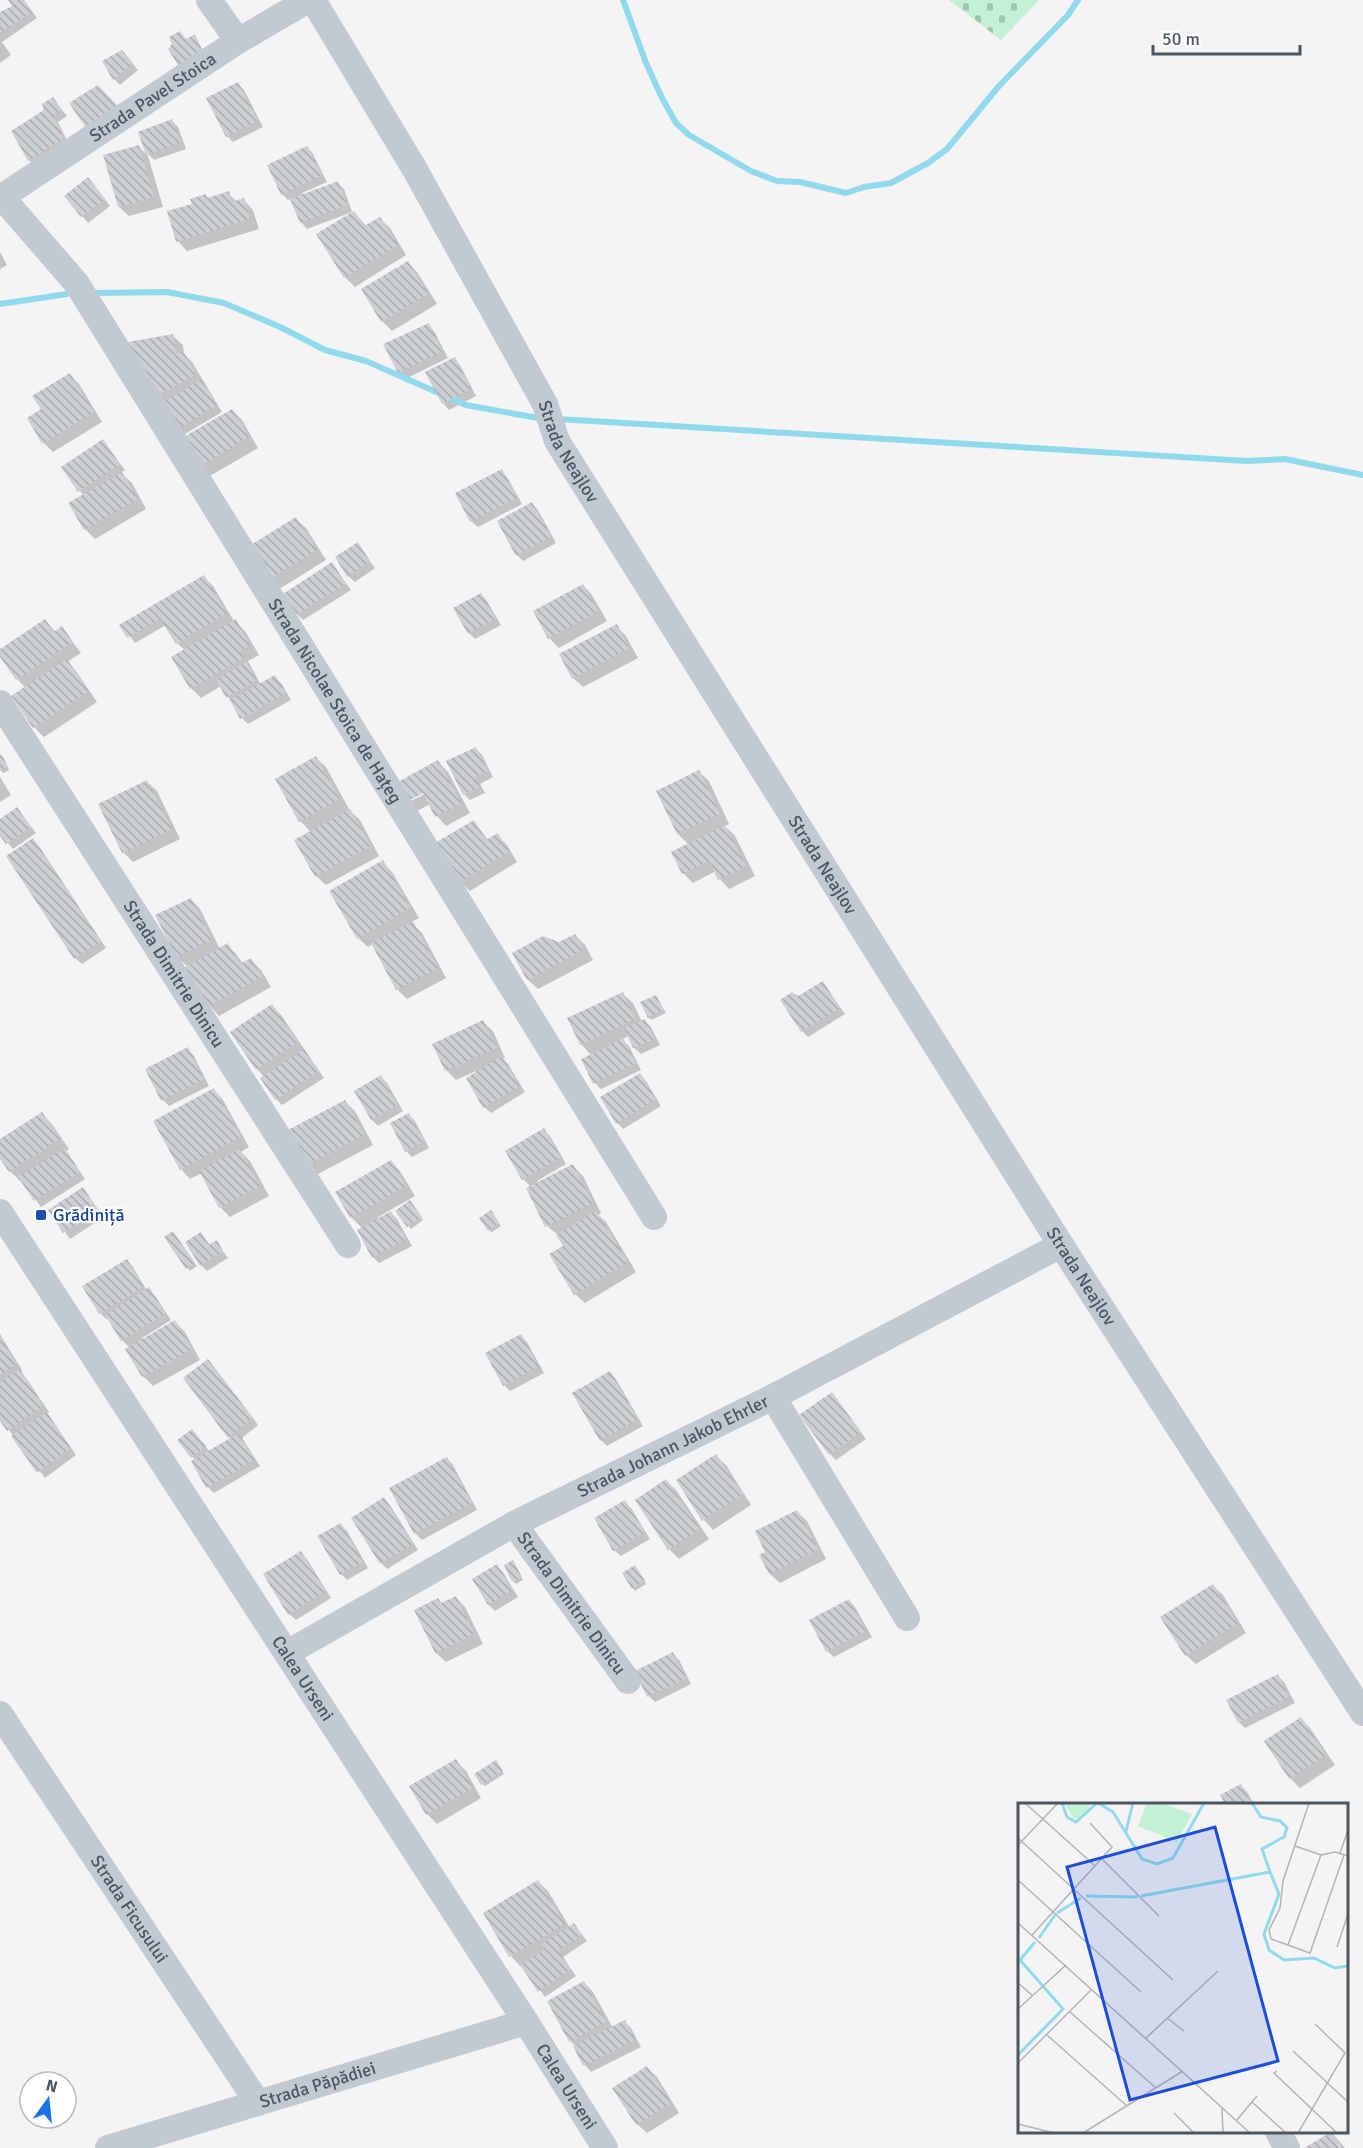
<svg xmlns="http://www.w3.org/2000/svg" width="1363" height="2148" font-family="Signika,sans-serif">
<style>
.cemetery{fill:url(#cemetery-stones)}
.shadow{fill:#0003}
.lines{fill:none;stroke-linecap:round;stroke-linejoin:round}
.stream{stroke:#90daee;stroke-width:6}
.building{fill:url(#building-back-hatch)}
.minor{stroke:#c1cad2;stroke-width:26}
.transit-dot{fill:#1a4fb4;stroke:#fff;stroke-width:2}
.labels{text-anchor:middle;dominant-baseline:central;stroke-width:4.5;stroke-linejoin:round;paint-order:stroke}
.street-label{font-size:18px;fill:#4a5661;stroke:#fff}
.transit-label{font-size:18px;fill:#164399;stroke:#fff;text-anchor:start}
.inset-river{fill:none;stroke:#90daee;stroke-width:3}
.inset-road{fill:none;stroke:#b1b4b9;stroke-width:1.5}
.view{fill:#1d4ed8;fill-opacity:0.15;stroke:#1d4ed8;stroke-width:3}
.inset-edge{fill:none;stroke:#4a5661;stroke-width:3}
</style>
<defs>
<pattern id="cemetery-stones" width="16" height="16" patternUnits="userSpaceOnUse" patternTransform="scale(1.5)"><rect width="16" height="16" fill="#c3f1d5"/><path d="M2 7V4a2 2 0 0 1 4 0v3zM10 15v-3a2 2 0 0 1 4 0v3z" fill="#a0c6b0"/></pattern>
<pattern id="building-back-hatch" width="6" height="6" patternUnits="userSpaceOnUse" patternTransform="scale(1.5)"><rect width="6" height="6" fill="#cdcfd5"/><path d="M-1 5l2 2M0 0l6 6M5-1l2 2" fill="none" stroke="#a8abb0"/></pattern>
</defs>
<rect width="100%" height="100%" fill="#f5f3f3"/>
<polygon class="cemetery" points="949,0 1039,0 1001,40"/>
<g class="shadow">
<polygon points="12,0 24,0 37,18 2,42 11,55 0,63 0,13 15,6"/>
<polygon points="128,58 138,70 120,85 114,79 104,62"/>
<polygon points="238,84 244,90 263,127 233,142 227,136"/>
<polygon points="53,99 67,116 58,122 69,145 36,167 29,160 13,131 46,110"/>
<polygon points="172,121 178,127 186,149 154,160 148,154"/>
<polygon points="138,146 148,156 163,207 129,216 119,207"/>
<polygon points="307,147 313,154 327,182 302,193 303,196 337,183 344,189 352,212 307,229 301,222 292,198 288,200 282,194"/>
<polygon points="94,185 110,206 88,223 66,196"/>
<polygon points="228,193 237,202 244,200 253,210 259,229 187,251 178,241 194,205 205,195 209,199"/>
<polygon points="354,212 367,227 380,219 390,228 406,255 355,287 345,277 318,235"/>
<polygon points="0,252 7,265 0,269"/>
<polygon points="408,263 417,272 437,304 392,331 382,321 363,289"/>
<polygon points="428,324 434,331 448,358 405,379 399,373 385,345"/>
<polygon points="173,336 183,345 184,354 192,362 222,412 180,437 125,344"/>
<polygon points="454,359 460,365 476,396 449,410 443,403"/>
<polygon points="69,375 79,384 102,422 53,452 44,443 43,410"/>
<polygon points="232,410 242,420 258,448 208,477 199,467"/>
<polygon points="102,441 125,470 121,473 132,483 146,509 95,539 85,529 84,496 63,468"/>
<polygon points="501,471 507,477 522,504 478,527 471,521"/>
<polygon points="532,504 538,510 556,543 523,561 517,555"/>
<polygon points="296,519 306,528 326,560 281,588 271,578"/>
<polygon points="357,544 375,568 355,582 348,576"/>
<polygon points="332,564 351,590 303,620 297,614"/>
<polygon points="203,576 213,586 234,621 245,631 259,655 248,661 261,685 275,677 281,683 291,700 248,724 242,718 221,686 201,698 191,688 173,657 185,650 177,643 166,625 135,643 122,625"/>
<polygon points="583,585 592,595 607,621 559,648 549,638"/>
<polygon points="481,594 487,601 501,625 475,639 469,633"/>
<polygon points="45,621 56,632 62,628 81,653 67,662 76,671 97,702 44,737 34,727 13,696 26,688 17,679 0,654 0,651"/>
<polygon points="616,626 626,636 638,658 583,687 573,678"/>
<polygon points="476,749 482,755 493,777 480,784 485,793 470,800 464,794"/>
<polygon points="0,757 4,759 9,770 3,773 0,769"/>
<polygon points="316,758 326,767 350,811 360,820 379,856 326,885 316,876 311,832 300,821"/>
<polygon points="438,762 448,772 470,813 446,826 437,816 430,804 417,811 409,802 430,791 429,788 408,799"/>
<polygon points="699,772 709,781 729,824 725,826 735,836 755,876 729,889 720,879 716,871 693,883 683,873 689,845 678,834 658,791"/>
<polygon points="0,777 11,795 0,802"/>
<polygon points="147,782 157,791 180,839 133,862 123,852"/>
<polygon points="17,809 36,833 13,849 0,833 0,821"/>
<polygon points="474,822 489,841 497,835 507,845 517,862 470,891 460,881"/>
<polygon points="33,840 39,846 106,948 82,964 75,958"/>
<polygon points="382,862 392,872 419,918 411,922 422,933 446,978 407,999 398,990 373,944 368,947 358,938"/>
<polygon points="191,899 200,909 220,949 227,945 237,955 243,964 251,960 261,970 271,987 219,1016 210,1006 188,967 177,957"/>
<polygon points="575,935 585,945 593,960 538,989 528,980 514,953 559,944"/>
<polygon points="823,983 845,1014 808,1037 802,1031 798,998"/>
<polygon points="623,994 633,1003 642,1022 645,1021 651,1027 660,1045 641,1054 634,1048 629,1036 622,1039 629,1046 641,1070 601,1089 595,1083 583,1059 591,1055 581,1044"/>
<polygon points="656,996 666,1013 651,1020 649,1017"/>
<polygon points="272,1006 281,1015 324,1078 282,1105 276,1099 264,1077 257,1069"/>
<polygon points="483,1022 493,1031 505,1058 503,1059 508,1064 525,1092 491,1113 484,1107 476,1071 456,1080 447,1071 434,1045"/>
<polygon points="188,1049 194,1056 209,1086 169,1106 163,1100"/>
<polygon points="640,1074 646,1081 661,1106 623,1129 617,1123"/>
<polygon points="380,1077 387,1083 403,1111 378,1126 372,1120 356,1092"/>
<polygon points="214,1090 223,1100 249,1147 241,1152 250,1161 269,1196 230,1217 220,1207 202,1173 190,1179 181,1169"/>
<polygon points="345,1102 355,1111 373,1145 318,1174 308,1164"/>
<polygon points="42,1114 51,1123 69,1149 66,1151 85,1179 41,1207 22,1180 20,1181 10,1171 0,1156 0,1141"/>
<polygon points="409,1115 415,1121 429,1148 412,1157 406,1151"/>
<polygon points="544,1130 550,1136 566,1164 537,1181 538,1183 573,1166 583,1176 601,1213 598,1215 606,1222 636,1272 585,1303 575,1294 565,1246 558,1235 547,1226 531,1187 523,1179"/>
<polygon points="391,1161 400,1171 415,1196 378,1217 379,1220 391,1213 397,1219 412,1246 379,1263 373,1257 363,1229 351,1217 337,1192"/>
<polygon points="83,1189 104,1217 70,1239 50,1211"/>
<polygon points="412,1205 423,1220 411,1229 397,1211"/>
<polygon points="493,1215 501,1226 492,1232 489,1230"/>
<polygon points="201,1234 211,1246 216,1242 228,1258 207,1271 201,1265"/>
<polygon points="175,1235 197,1266 190,1271 166,1237"/>
<polygon points="127,1261 133,1267 147,1291 149,1289 155,1296 171,1320 142,1338 143,1340 175,1322 185,1332 200,1360 153,1386 143,1376 128,1349 130,1348 122,1340 108,1318 106,1319 100,1313"/>
<polygon points="0,1334 22,1370 20,1371 26,1378 49,1412 47,1414 76,1455 45,1478 0,1418"/>
<polygon points="520,1335 527,1342 544,1373 510,1391 504,1385"/>
<polygon points="214,1367 258,1425 242,1438 260,1466 214,1493 208,1487 196,1460 192,1457 198,1437 210,1452 232,1439 229,1437"/>
<polygon points="610,1373 616,1379 643,1426 607,1446 601,1440"/>
<polygon points="832,1394 866,1439 836,1460 830,1454"/>
<polygon points="716,1456 726,1465 751,1505 713,1530 704,1520"/>
<polygon points="447,1458 453,1465 477,1510 422,1540 416,1534 391,1488"/>
<polygon points="666,1481 676,1490 709,1539 679,1559 669,1549 637,1500"/>
<polygon points="384,1499 390,1505 418,1550 387,1569 381,1563"/>
<polygon points="625,1502 631,1508 650,1539 621,1556 614,1550"/>
<polygon points="797,1512 807,1521 826,1559 780,1583 770,1574 761,1555 767,1552"/>
<polygon points="340,1525 347,1531 368,1568 347,1580 341,1574"/>
<polygon points="300,1553 307,1559 331,1598 296,1620 289,1614"/>
<polygon points="513,1562 523,1580 516,1584 513,1581"/>
<polygon points="496,1566 503,1572 518,1597 495,1611 489,1605 474,1580"/>
<polygon points="637,1570 646,1584 635,1591 633,1588"/>
<polygon points="1213,1586 1223,1595 1246,1633 1196,1664 1186,1655"/>
<polygon points="455,1597 465,1607 483,1644 446,1662 436,1653 416,1610 438,1599 442,1604"/>
<polygon points="849,1600 855,1607 872,1637 834,1657 827,1651"/>
<polygon points="673,1654 679,1660 691,1684 655,1702 649,1696"/>
<polygon points="1278,1676 1284,1682 1295,1703 1245,1728 1239,1722"/>
<polygon points="1301,1719 1310,1728 1335,1765 1300,1788 1290,1778"/>
<polygon points="456,1761 466,1771 481,1798 437,1824 427,1814"/>
<polygon points="499,1765 504,1774 485,1786 482,1784"/>
<polygon points="1240,1785 1247,1792 1254,1804 1227,1804 1222,1796"/>
<polygon points="538,1882 548,1891 570,1928 574,1925 587,1941 563,1957 576,1976 545,1997 522,1965 520,1966 511,1956"/>
<polygon points="584,1982 593,1992 613,2028 625,2022 631,2028 641,2047 591,2072 585,2065 576,2046 570,2041"/>
<polygon points="647,2068 657,2077 679,2113 647,2133 637,2124"/>
<polygon points="1332,2133 1345,2148 1307,2148"/>
</g>
<g class="lines">
<g class="stream">
<polyline points="623,0 646,63 662,98 676,123 689,135 751,171 777,181 800,182 846,193 864,187 891,183 928,163 947,149 999,86 1068,15 1078,0"/>
<polyline points="96,293 167,292 224,303 280,327 325,350 366,361 466,405 538,418"/>
<polyline points="0,304 67,294"/>
<polyline points="558,419 1247,461 1285,459 1363,475"/>
</g>
</g>
<g class="building">
<polygon points="8,0 24,0 32,12 0,33 0,12 12,6"/>
<polygon points="180,31 186,39 195,34 204,54 178,65 168,49 172,44 169,37"/>
<polygon points="122,50 133,63 113,80 102,61"/>
<polygon points="238,82 258,121 226,137 206,98"/>
<polygon points="98,85 119,107 88,131 69,103"/>
<polygon points="53,97 62,110 53,115 64,138 28,161 11,131 44,110 42,104"/>
<polygon points="172,119 181,142 146,155 138,132"/>
<polygon points="139,145 154,197 118,207 103,155"/>
<polygon points="307,146 322,175 281,195 267,165"/>
<polygon points="88,177 105,199 81,217 64,196"/>
<polygon points="338,181 347,205 300,223 290,199"/>
<polygon points="229,191 232,202 244,198 250,219 176,242 167,211 192,204 190,199 206,194 207,198"/>
<polygon points="354,211 364,226 380,217 398,245 344,278 316,234"/>
<polygon points="408,261 428,294 381,322 361,289"/>
<polygon points="429,323 443,351 398,373 383,344"/>
<polygon points="173,334 177,354 183,351 196,374 155,397 123,343"/>
<polygon points="455,357 471,389 442,404 425,372"/>
<polygon points="70,373 94,412 42,444 27,418 41,409 32,396"/>
<polygon points="201,379 217,405 173,432 157,406"/>
<polygon points="232,409 249,437 197,468 180,439"/>
<polygon points="103,439 120,464 78,492 61,467"/>
<polygon points="502,469 517,498 470,522 455,493"/>
<polygon points="122,472 138,499 84,530 68,503"/>
<polygon points="532,502 551,537 516,556 497,521"/>
<polygon points="296,517 317,550 270,579 249,546"/>
<polygon points="358,542 370,561 347,577 335,557"/>
<polygon points="332,562 346,584 296,615 283,594"/>
<polygon points="204,575 227,613 176,644 160,619 127,638 119,625"/>
<polygon points="583,584 598,611 548,639 533,611"/>
<polygon points="481,593 496,618 468,634 453,608"/>
<polygon points="45,619 54,632 62,626 73,642 16,680 0,657 0,649"/>
<polygon points="236,619 250,645 240,651 244,658 190,689 171,657"/>
<polygon points="617,624 629,648 572,679 559,654"/>
<polygon points="67,659 89,691 33,728 11,696"/>
<polygon points="246,662 257,680 226,698 216,679"/>
<polygon points="275,675 286,693 240,719 230,700"/>
<polygon points="476,747 488,771 475,777 480,787 463,795 446,761"/>
<polygon points="0,755 2,755 8,767 0,771"/>
<polygon points="316,756 340,799 299,822 275,779"/>
<polygon points="438,760 461,803 435,817 423,793 406,802 396,783"/>
<polygon points="699,770 720,814 677,834 656,791"/>
<polygon points="147,780 172,829 122,853 98,804"/>
<polygon points="17,807 31,827 6,844 0,836 0,819"/>
<polygon points="350,809 371,846 315,877 294,840"/>
<polygon points="474,820 486,840 498,833 509,852 459,882 435,843"/>
<polygon points="725,825 746,866 718,880 709,861 682,874 671,852"/>
<polygon points="33,838 101,941 74,959 6,856"/>
<polygon points="383,860 410,908 357,939 329,891"/>
<polygon points="191,898 212,940 176,957 155,915"/>
<polygon points="413,921 438,968 396,990 371,943"/>
<polygon points="575,934 584,950 527,980 512,953 543,936 559,942"/>
<polygon points="228,943 240,964 251,958 262,977 208,1007 185,967"/>
<polygon points="823,981 840,1008 801,1032 780,1000 792,992 798,996"/>
<polygon points="623,992 636,1019 580,1045 567,1018"/>
<polygon points="656,995 664,1010 648,1018 640,1002"/>
<polygon points="272,1004 298,1042 256,1070 230,1032"/>
<polygon points="645,1019 655,1039 633,1048 624,1028"/>
<polygon points="483,1020 496,1048 445,1071 432,1044"/>
<polygon points="623,1038 636,1063 593,1084 581,1059"/>
<polygon points="188,1047 204,1079 161,1101 145,1069"/>
<polygon points="304,1049 319,1071 275,1100 260,1078"/>
<polygon points="502,1056 520,1086 483,1108 466,1078"/>
<polygon points="640,1073 656,1099 616,1124 600,1097"/>
<polygon points="381,1075 398,1105 371,1120 354,1091"/>
<polygon points="214,1088 241,1137 180,1170 153,1121"/>
<polygon points="345,1100 364,1135 307,1165 288,1130"/>
<polygon points="42,1112 60,1139 9,1172 0,1159 0,1139"/>
<polygon points="409,1113 424,1141 405,1152 390,1123"/>
<polygon points="544,1128 561,1157 522,1180 505,1151"/>
<polygon points="65,1148 80,1172 34,1201 18,1177"/>
<polygon points="240,1149 260,1186 219,1208 199,1171"/>
<polygon points="391,1160 406,1186 350,1218 335,1192"/>
<polygon points="573,1164 593,1203 545,1227 526,1188"/>
<polygon points="83,1187 98,1210 63,1233 48,1210"/>
<polygon points="410,1200 422,1217 407,1227 395,1211"/>
<polygon points="491,1210 499,1223 488,1231 479,1218"/>
<polygon points="391,1211 406,1239 372,1258 357,1230"/>
<polygon points="596,1211 628,1262 574,1295 549,1254 563,1246 556,1235"/>
<polygon points="173,1231 195,1263 186,1269 164,1237"/>
<polygon points="201,1232 209,1245 217,1240 223,1251 200,1266 185,1242"/>
<polygon points="127,1259 144,1287 99,1314 82,1286"/>
<polygon points="149,1287 166,1313 121,1341 105,1315"/>
<polygon points="175,1320 192,1349 142,1377 125,1349"/>
<polygon points="521,1334 539,1366 503,1386 485,1353"/>
<polygon points="0,1336 17,1364 0,1375"/>
<polygon points="208,1359 253,1418 228,1438 183,1378"/>
<polygon points="20,1369 43,1406 7,1431 0,1421 0,1382"/>
<polygon points="610,1371 638,1419 600,1441 572,1393"/>
<polygon points="832,1392 861,1432 829,1455 799,1415"/>
<polygon points="47,1412 71,1448 37,1473 11,1436"/>
<polygon points="192,1429 206,1446 191,1458 177,1440"/>
<polygon points="239,1433 255,1460 206,1488 191,1461"/>
<polygon points="716,1454 743,1494 702,1521 676,1480"/>
<polygon points="447,1457 472,1503 414,1534 389,1488"/>
<polygon points="666,1479 700,1529 668,1550 635,1500"/>
<polygon points="384,1497 413,1544 380,1564 351,1518"/>
<polygon points="625,1500 645,1532 613,1551 594,1518"/>
<polygon points="797,1510 818,1549 769,1574 759,1555 765,1552 755,1531"/>
<polygon points="341,1523 363,1562 340,1575 317,1536"/>
<polygon points="301,1551 326,1591 288,1615 263,1574"/>
<polygon points="513,1560 522,1577 512,1582 504,1565"/>
<polygon points="497,1564 513,1590 488,1605 472,1579"/>
<polygon points="635,1565 645,1581 632,1589 622,1573"/>
<polygon points="1213,1584 1238,1623 1185,1656 1160,1617"/>
<polygon points="456,1596 474,1634 435,1653 414,1610 438,1598 441,1603"/>
<polygon points="849,1599 866,1631 826,1652 809,1620"/>
<polygon points="673,1652 686,1678 647,1697 635,1671"/>
<polygon points="1278,1674 1289,1697 1238,1723 1226,1700"/>
<polygon points="1301,1717 1326,1755 1289,1779 1264,1741"/>
<polygon points="456,1759 473,1788 426,1815 409,1786"/>
<polygon points="496,1760 503,1771 481,1785 474,1774"/>
<polygon points="1241,1784 1252,1804 1225,1804 1220,1795"/>
<polygon points="538,1880 565,1924 509,1957 483,1913"/>
<polygon points="574,1923 582,1935 558,1951 571,1969 538,1992 520,1965 545,1949 542,1944"/>
<polygon points="584,1981 606,2022 569,2042 547,2001"/>
<polygon points="625,2020 635,2040 583,2066 573,2046"/>
<polygon points="647,2066 671,2103 636,2125 612,2088"/>
<polygon points="1331,2132 1342,2148 1304,2148"/>
</g>
<g class="lines">
<g class="minor">
<polyline points="209,0 238,41"/>
<path id="s1" d="M313 0 414 168 545 404 557 441 1061 1245 1363 1713"/>
<path id="s2" d="M0 195 77 284 654 1217"/>
<path id="s3" d="M0 198 238 41 308 0"/>
<path id="s4" d="M0 703 348 1245"/>
<path id="s5" d="M0 1212 526 2022 605 2148"/>
<polyline points="773,1397 907,1618"/>
<path id="s6" d="M514 1524 628 1681"/>
<path id="s7" d="M287 1653 514 1524 773 1397 1061 1245"/>
<path id="s8" d="M0 1714 258 2103"/>
<polyline points="1278,2132 1287,2148"/>
<path id="s9" d="M108 2148 526 2022"/>
</g>
</g>
<rect class="transit-dot" x="35" y="1209" width="12" height="12" rx="3"/>
<g class="labels">
<g class="street-label">
<text stroke="none"><textPath href="#s3" startOffset="183">Strada Pavel Stoica</textPath></text>
<text stroke="none"><textPath href="#s1" startOffset="519">Strada Neajlov</textPath></text>
<text stroke="none"><textPath href="#s2" startOffset="608">Strada Nicolae Stoica de Hațeg</textPath></text>
<text stroke="none"><textPath href="#s1" startOffset="1005">Strada Neajlov</textPath></text>
<text stroke="none"><textPath href="#s4" startOffset="322">Strada Dimitrie Dinicu</textPath></text>
<text stroke="none"><textPath href="#s1" startOffset="1491">Strada Neajlov</textPath></text>
<text stroke="none"><textPath href="#s7" startOffset="438">Strada Johann Jakob Ehrler</textPath></text>
<text stroke="none"><textPath href="#s6" startOffset="98">Strada Dimitrie Dinicu</textPath></text>
<text stroke="none"><textPath href="#s5" startOffset="556">Calea Urseni</textPath></text>
<text stroke="none"><textPath href="#s8" startOffset="234">Strada Ficusului</textPath></text>
<text stroke="none"><textPath href="#s9" startOffset="219">Strada Păpădiei</textPath></text>
<text stroke="none"><textPath href="#s5" startOffset="1042">Calea Urseni</textPath></text>
</g>
<g class="transit-label">
<text x="53" y="1215">Grădiniță</text>
</g>
</g>
<g transform="translate(1018 1803)">
<rect width="330" height="330" fill="#f5f3f3"/>
<path d="M46 0H71V6L63 15H55Z" fill="#c3f1d5"/>
<path d="M129 0H143L174 11 159 39 120 23Z" fill="#c3f1d5"/>
<path class="inset-river" d="M44 0 49 14 58 19 79 0M80 0 95 9 124 56 139 61 155 55 186 0M234 0 243 14 262 18 269 25 266 34 244 46 252 69M108 28 115 0M68 93 120 94M123 93 252 69 261 91 246 131 251 147 266 157 296 155 317 165 330 163M39 110 63 95M21 135 37 112M0 252 45 206 2 157 17 139"/>
<path class="inset-road" d="M7 0 76 62M291 0 265 78 262 105 251 127 253 136 292 150 326 52M0 35 155 177M0 42 40 0M277 43 303 52 317 49 330 53M322 50 330 27M83 55 141 113M0 77 123 189M0 120 232 330M14 132 94 44 72 20M270 142 303 52M319 144 330 111M0 180 15 193M0 206 48 162M52 209 138 285M149 215 166 228M29 232 109 303M128 235 200 168M275 248 330 299M0 260 74 186M259 268 256 270 319 330M234 299 268 330M204 305 205 330M156 310 176 330M218 318 239 293M0 321 36 330M65 330 165 268M280 330 327 250 297 221"/>
<path class="view" d="M197 24 260 258 112 297 49 64Z"/>
<rect width="330" height="330" class="inset-edge"/>
</g>
<g transform="translate(48 2100) rotate(15)"><circle r="28" fill="#ffffff" stroke="#b7bbc0" stroke-width="1.5"/>
<path d="M0-4.5L10 22L0 15L-10 22Z" fill="#1a73e8"/>
<text y="-9" font-size="16" font-weight="bold" text-anchor="middle" fill="#4a5661">N</text>
</g>
<path d="M1153 45v9h147v-9" fill="none" stroke="#4a5661" stroke-width="3"/>
<text x="1162" y="45" font-size="18" fill="#4a5661" stroke="#ffffff" stroke-width="4.5" paint-order="stroke">50 m</text>
</svg>
